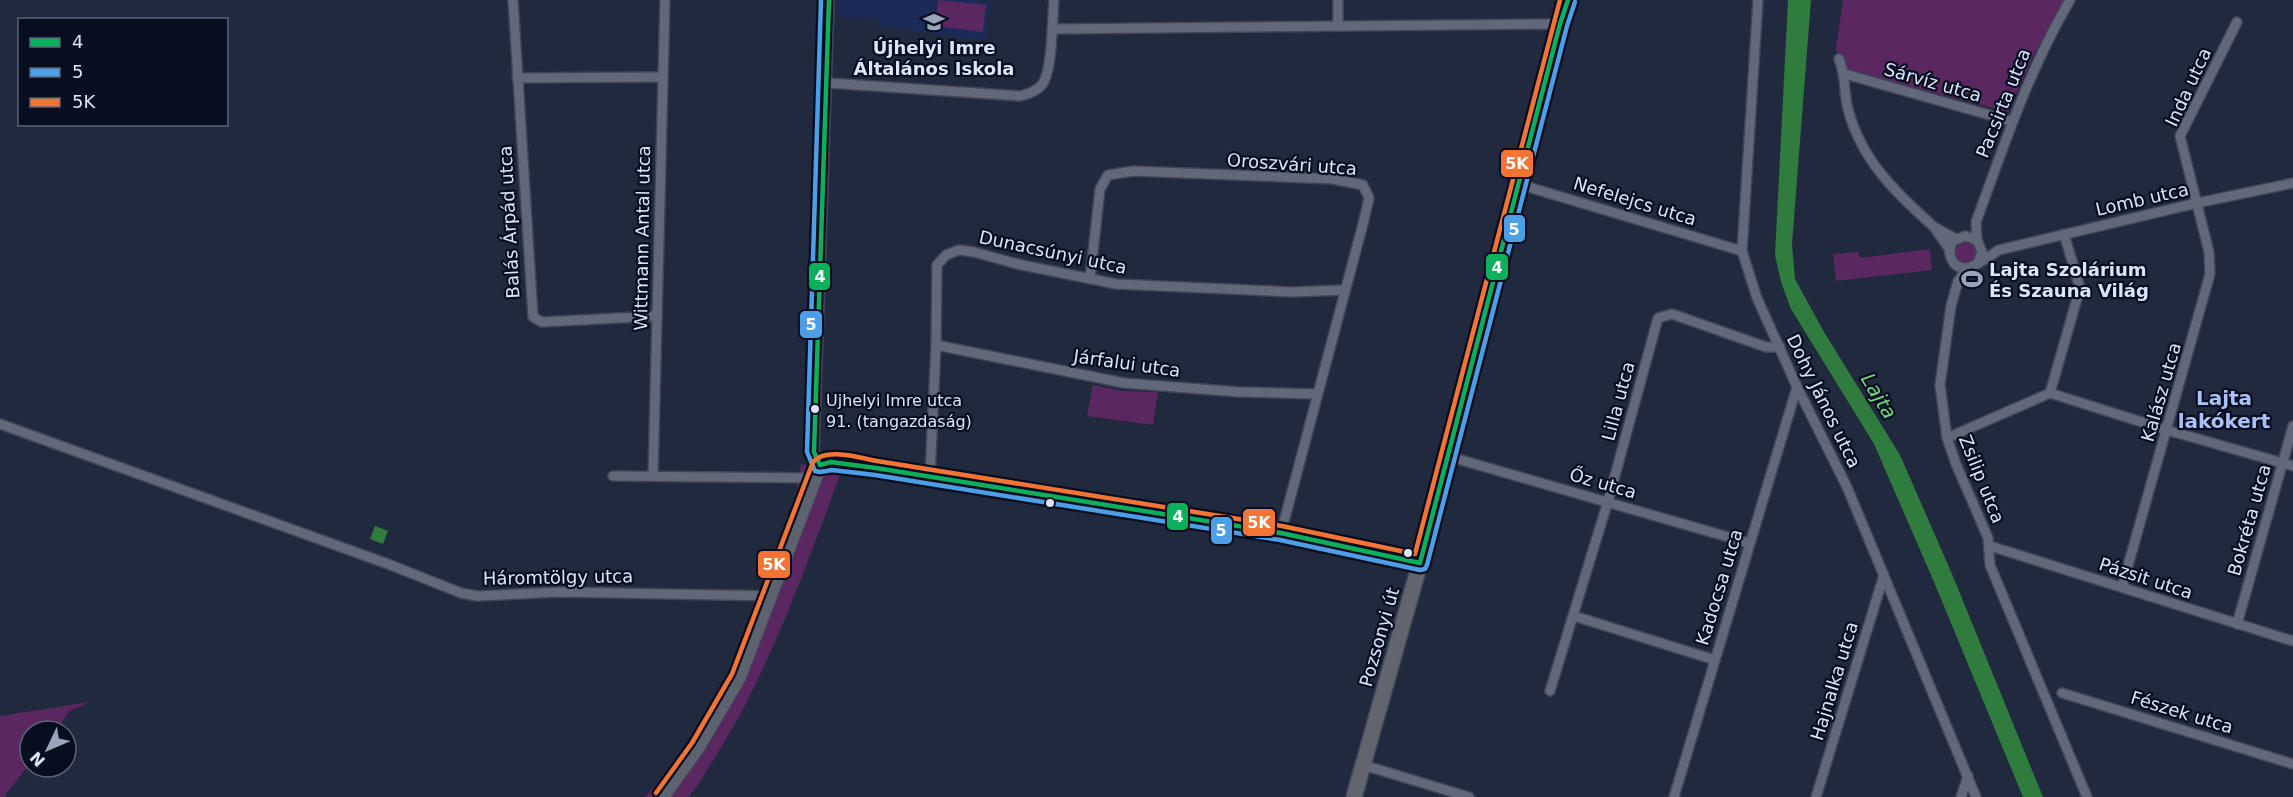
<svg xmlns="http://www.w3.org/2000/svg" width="2293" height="797" font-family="'DejaVu Sans',sans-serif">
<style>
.built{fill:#1b2a57}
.green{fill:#5a2760}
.water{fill:#2f7c3e}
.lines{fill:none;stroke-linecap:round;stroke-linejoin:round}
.street-casing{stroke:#404558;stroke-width:12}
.secondary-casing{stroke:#404558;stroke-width:16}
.primary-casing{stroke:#404558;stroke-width:18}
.street{stroke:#61687a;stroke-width:9}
.secondary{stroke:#5d626f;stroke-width:14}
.primary{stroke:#62656e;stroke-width:15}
.bus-1-casing{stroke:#070e20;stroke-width:9}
.bus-2-casing{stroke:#070e20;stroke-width:9}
.bus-3-casing{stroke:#070e20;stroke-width:9}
.bus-1{stroke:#0daf5c;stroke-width:4.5}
.bus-2{stroke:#4d9ee5;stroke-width:4.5}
.bus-3{stroke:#f57335;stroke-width:4.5}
.bus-dot{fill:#dae4fa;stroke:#070e20;stroke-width:2}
.labels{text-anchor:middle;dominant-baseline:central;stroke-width:4.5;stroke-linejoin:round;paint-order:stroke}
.bus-label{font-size:16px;fill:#dae4fa;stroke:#070e20;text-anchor:start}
.poi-label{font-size:18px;font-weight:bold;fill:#dae4fa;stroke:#070e20}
.street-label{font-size:18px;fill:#dae4fa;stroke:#070e20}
.water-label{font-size:20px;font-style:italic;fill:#6fda7d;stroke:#070e20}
.neighbourhood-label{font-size:20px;font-weight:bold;fill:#abc1f7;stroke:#070e20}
.line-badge{stroke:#070e20;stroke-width:2}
.badge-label{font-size:16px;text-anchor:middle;font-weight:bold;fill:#fff}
</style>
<rect width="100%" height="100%" fill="#21293f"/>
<polygon class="built" points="839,0 972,0 990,2 985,41 880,26 879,18 838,17"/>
<g class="green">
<polygon points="938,0 986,5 983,32 935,26"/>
<polygon points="1843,0 2066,0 2036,50 2008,112 1841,68 1836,49"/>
<circle cx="1966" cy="253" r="11"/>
<polygon points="1930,249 1932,270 1836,281 1833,254 1858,252 1860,258"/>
<polygon points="1093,385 1122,391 1158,392 1153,425 1087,416"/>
<path d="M801 464 841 472C811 554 781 637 741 713 727 739 711 763 696 788L688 797H645L677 761 704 720 729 671 794 510Z"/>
<polygon points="89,702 70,711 55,731 30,731 30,763 4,797 0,797 0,716"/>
</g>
<g class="water">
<polygon points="1788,0 1811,0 1792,244 1795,279 1824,332 1900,455 1952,574 2043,797 2023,797 1934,582 1874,444 1791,309 1781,282 1775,255"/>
<polygon points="375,526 388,531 383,544 370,539"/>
</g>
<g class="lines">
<defs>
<g id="street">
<polyline points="513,0 533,317 542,322 657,316"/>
<polyline points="1338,0 1338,26"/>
<polyline points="1758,0 1742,251 1757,298 1797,387 1847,487 1976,797"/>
<polyline points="1052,29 1560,24"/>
<path d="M1839 59C1847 79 1843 91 1848 109 1861 160 1896 193 1934 227"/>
<polyline points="1845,74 2011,121"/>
<polyline points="517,78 663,77"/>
<path d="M828 83 1020 96C1028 94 1035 92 1041 86 1053 73 1052 19 1054 0"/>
<polyline points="1518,184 1742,251"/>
<path d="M1977 240 1976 222C2005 143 2027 74 2070 0"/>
<polyline points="1950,250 1934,227 1956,239"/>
<path d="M1978 263 1982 252 1977 240 1965 236 1953 241C1950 247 1948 254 1952 260 1963 280 1987 257 1999 250L2197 203 2293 183"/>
<polyline points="1967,269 1958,281 1951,306 1940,385 1947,438 1956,464 1988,538 1990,565 2087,797"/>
<polyline points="1090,279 1100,189 1108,175 1133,171 1333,179 1363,185 1369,198 1364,220 1281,533"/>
<polyline points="936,345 1124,383 1239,392 1316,394"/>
<polyline points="2050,393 2167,430 2293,466"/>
<polyline points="0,424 388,564 461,593 477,596 559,592 771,596"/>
<polyline points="1947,438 2050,393 2080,288 2064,234"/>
<polyline points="1447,456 1749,543"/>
<polyline points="820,465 814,452 829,0"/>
<polyline points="613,476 815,478"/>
<polyline points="653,476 665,0"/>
<polyline points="930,477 936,345 937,265 946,255 959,250 974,252 1017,264 1116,284 1292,292 1344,290"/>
<polyline points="1990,546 2293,641"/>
<polyline points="2122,587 2210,274 2209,252 2180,136 2237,22"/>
<polyline points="1574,616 1715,660"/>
<polyline points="2237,624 2293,426"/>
<polyline points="1550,691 1608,501 1658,318 1672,314 1766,347 1780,347"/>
<polyline points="2062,693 2293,764"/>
<polyline points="1363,765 1469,797"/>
<polyline points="1674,797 1797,387"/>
<polyline points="1816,797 1884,575"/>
<polyline points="1961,797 1968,776"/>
</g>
<polyline id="secondary" points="662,797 698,747 739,677 820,465 831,462 876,468 1281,533 1420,563"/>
<polyline id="primary" points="1354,797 1420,563 1560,24 1568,0"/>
</defs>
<use href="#street" class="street-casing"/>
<use href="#secondary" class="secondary-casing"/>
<use href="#primary" class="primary-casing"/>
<use href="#street" class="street"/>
<use href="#secondary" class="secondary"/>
<use href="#primary" class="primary"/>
<defs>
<polyline id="bus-1" points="829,0 814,452 820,465 831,462 876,468 1281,533 1420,563 1560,24 1568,0"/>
<polyline id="bus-2" points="821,0 807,452 815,471 820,472 832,470 875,475 1280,540 1420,570 1425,569 1427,565 1567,26 1575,2"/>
<path id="bus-3" d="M656 793 692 743 732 674 813 462C826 447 860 458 877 461L1282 526 1415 554 1560 0"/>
</defs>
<use href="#bus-1" class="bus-1-casing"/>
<use href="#bus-2" class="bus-2-casing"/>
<use href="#bus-3" class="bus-3-casing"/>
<use href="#bus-1" class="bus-1"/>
<use href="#bus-2" class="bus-2"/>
<use href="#bus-3" class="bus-3"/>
</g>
<defs>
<symbol id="school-bare" viewBox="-9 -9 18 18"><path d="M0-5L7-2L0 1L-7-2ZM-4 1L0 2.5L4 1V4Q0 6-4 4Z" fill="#99a3b9" stroke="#070e20" stroke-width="2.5" paint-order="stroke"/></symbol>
<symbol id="stadium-bare" viewBox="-9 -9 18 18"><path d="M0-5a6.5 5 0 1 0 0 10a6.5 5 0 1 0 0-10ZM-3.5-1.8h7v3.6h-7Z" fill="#99a3b9" stroke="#070e20" stroke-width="2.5" paint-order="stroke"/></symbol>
</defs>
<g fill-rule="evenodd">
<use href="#school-bare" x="919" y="7" width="30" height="30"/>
<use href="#stadium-bare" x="1957" y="264" width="30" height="30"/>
</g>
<g class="bus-dot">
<circle cx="815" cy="409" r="5"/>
<circle cx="1050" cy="503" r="5"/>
<circle cx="1408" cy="553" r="5"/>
</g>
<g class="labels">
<g class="bus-label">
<text x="826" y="400">Ujhelyi Imre utca<tspan x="826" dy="21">91. (tangazdaság)</tspan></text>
</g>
<g class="poi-label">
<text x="934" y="47">Újhelyi Imre<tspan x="934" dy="21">Általános Iskola</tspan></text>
<text x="1989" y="269" text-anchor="start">Lajta Szolárium<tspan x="1989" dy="21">És Szauna Világ</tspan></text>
</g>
<g class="street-label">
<text transform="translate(1933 82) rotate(16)">Sárvíz utca</text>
<text transform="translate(2188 87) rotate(-65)">Inda utca</text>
<text transform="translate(2003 103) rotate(-68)">Pacsirta utca</text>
<text transform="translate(1292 164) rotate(4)">Oroszvári utca</text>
<text transform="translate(2142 199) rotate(-13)">Lomb utca</text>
<text transform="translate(1635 201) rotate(17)">Nefelejcs utca</text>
<text transform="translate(509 222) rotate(-93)">Balás Árpád utca</text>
<text transform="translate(642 238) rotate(-89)">Wittmann Antal utca</text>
<text transform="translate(1053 252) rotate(12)">Dunacsúnyi utca</text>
<text transform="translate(1127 363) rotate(8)">Járfalui utca</text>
<text transform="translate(2161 392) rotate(-74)">Kalász utca</text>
<text transform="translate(1618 401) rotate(-75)">Lilla utca</text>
<text transform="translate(1824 401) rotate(64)">Dohy János utca</text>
<text transform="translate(1982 479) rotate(68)">Zsilip utca</text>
<text transform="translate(1603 483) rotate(16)">Őz utca</text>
<text transform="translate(2249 520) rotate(-74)">Bokréta utca</text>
<text transform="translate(558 577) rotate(-1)">Háromtölgy utca</text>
<text transform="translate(2146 578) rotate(18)">Pázsit utca</text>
<text transform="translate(1719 587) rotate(-73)">Kadocsa utca</text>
<text transform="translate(1379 637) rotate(-74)">Pozsonyi út</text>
<text transform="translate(1834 681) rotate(-73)">Hajnalka utca</text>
<text transform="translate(2182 712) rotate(17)">Fészek utca</text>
</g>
<g class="water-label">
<text transform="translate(1879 396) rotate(59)">Lajta</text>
</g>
<g class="neighbourhood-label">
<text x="2224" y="398">Lajta<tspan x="2224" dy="23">lakókert</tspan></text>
</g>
</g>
<g class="line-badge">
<rect x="1500" y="149" width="34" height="29" rx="6" fill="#f57335"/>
<rect x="1503" y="214" width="23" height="29" rx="6" fill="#4d9ee5"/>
<rect x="1485" y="253" width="24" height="28" rx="6" fill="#0daf5c"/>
<rect x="808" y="262" width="23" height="29" rx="6" fill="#0daf5c"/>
<rect x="799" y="310" width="24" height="29" rx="6" fill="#4d9ee5"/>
<rect x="1166" y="502" width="23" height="29" rx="6" fill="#0daf5c"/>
<rect x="1242" y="508" width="34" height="29" rx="6" fill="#f57335"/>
<rect x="1210" y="516" width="23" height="29" rx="6" fill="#4d9ee5"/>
<rect x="757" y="550" width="34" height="29" rx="6" fill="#f57335"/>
</g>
<g class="badge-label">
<text x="1517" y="169">5K</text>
<text x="1514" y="235">5</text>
<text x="1497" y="273">4</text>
<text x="820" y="282">4</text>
<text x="811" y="330">5</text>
<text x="1178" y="522">4</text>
<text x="1259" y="528">5K</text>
<text x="1221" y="536">5</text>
<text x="774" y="570">5K</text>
</g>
<rect x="18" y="18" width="210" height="108" fill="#070e20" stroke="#5b6477" stroke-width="1.5"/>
<rect x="30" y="38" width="30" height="9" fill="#0daf5c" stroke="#5b6477" stroke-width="1.5"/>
<text x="72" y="48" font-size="18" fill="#dae4fa">4</text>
<rect x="30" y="68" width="30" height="9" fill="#4d9ee5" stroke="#5b6477" stroke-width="1.5"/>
<text x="72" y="78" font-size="18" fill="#dae4fa">5</text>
<rect x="30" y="98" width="30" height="9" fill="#f57335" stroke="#5b6477" stroke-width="1.5"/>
<text x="72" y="108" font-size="18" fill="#dae4fa">5K</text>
<g transform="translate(48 749) rotate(226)"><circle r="28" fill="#070e20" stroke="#5b6477" stroke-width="1.5"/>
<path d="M0-4.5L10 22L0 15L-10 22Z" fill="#99a3b9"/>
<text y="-9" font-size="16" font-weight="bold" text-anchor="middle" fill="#dae4fa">N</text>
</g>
</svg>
